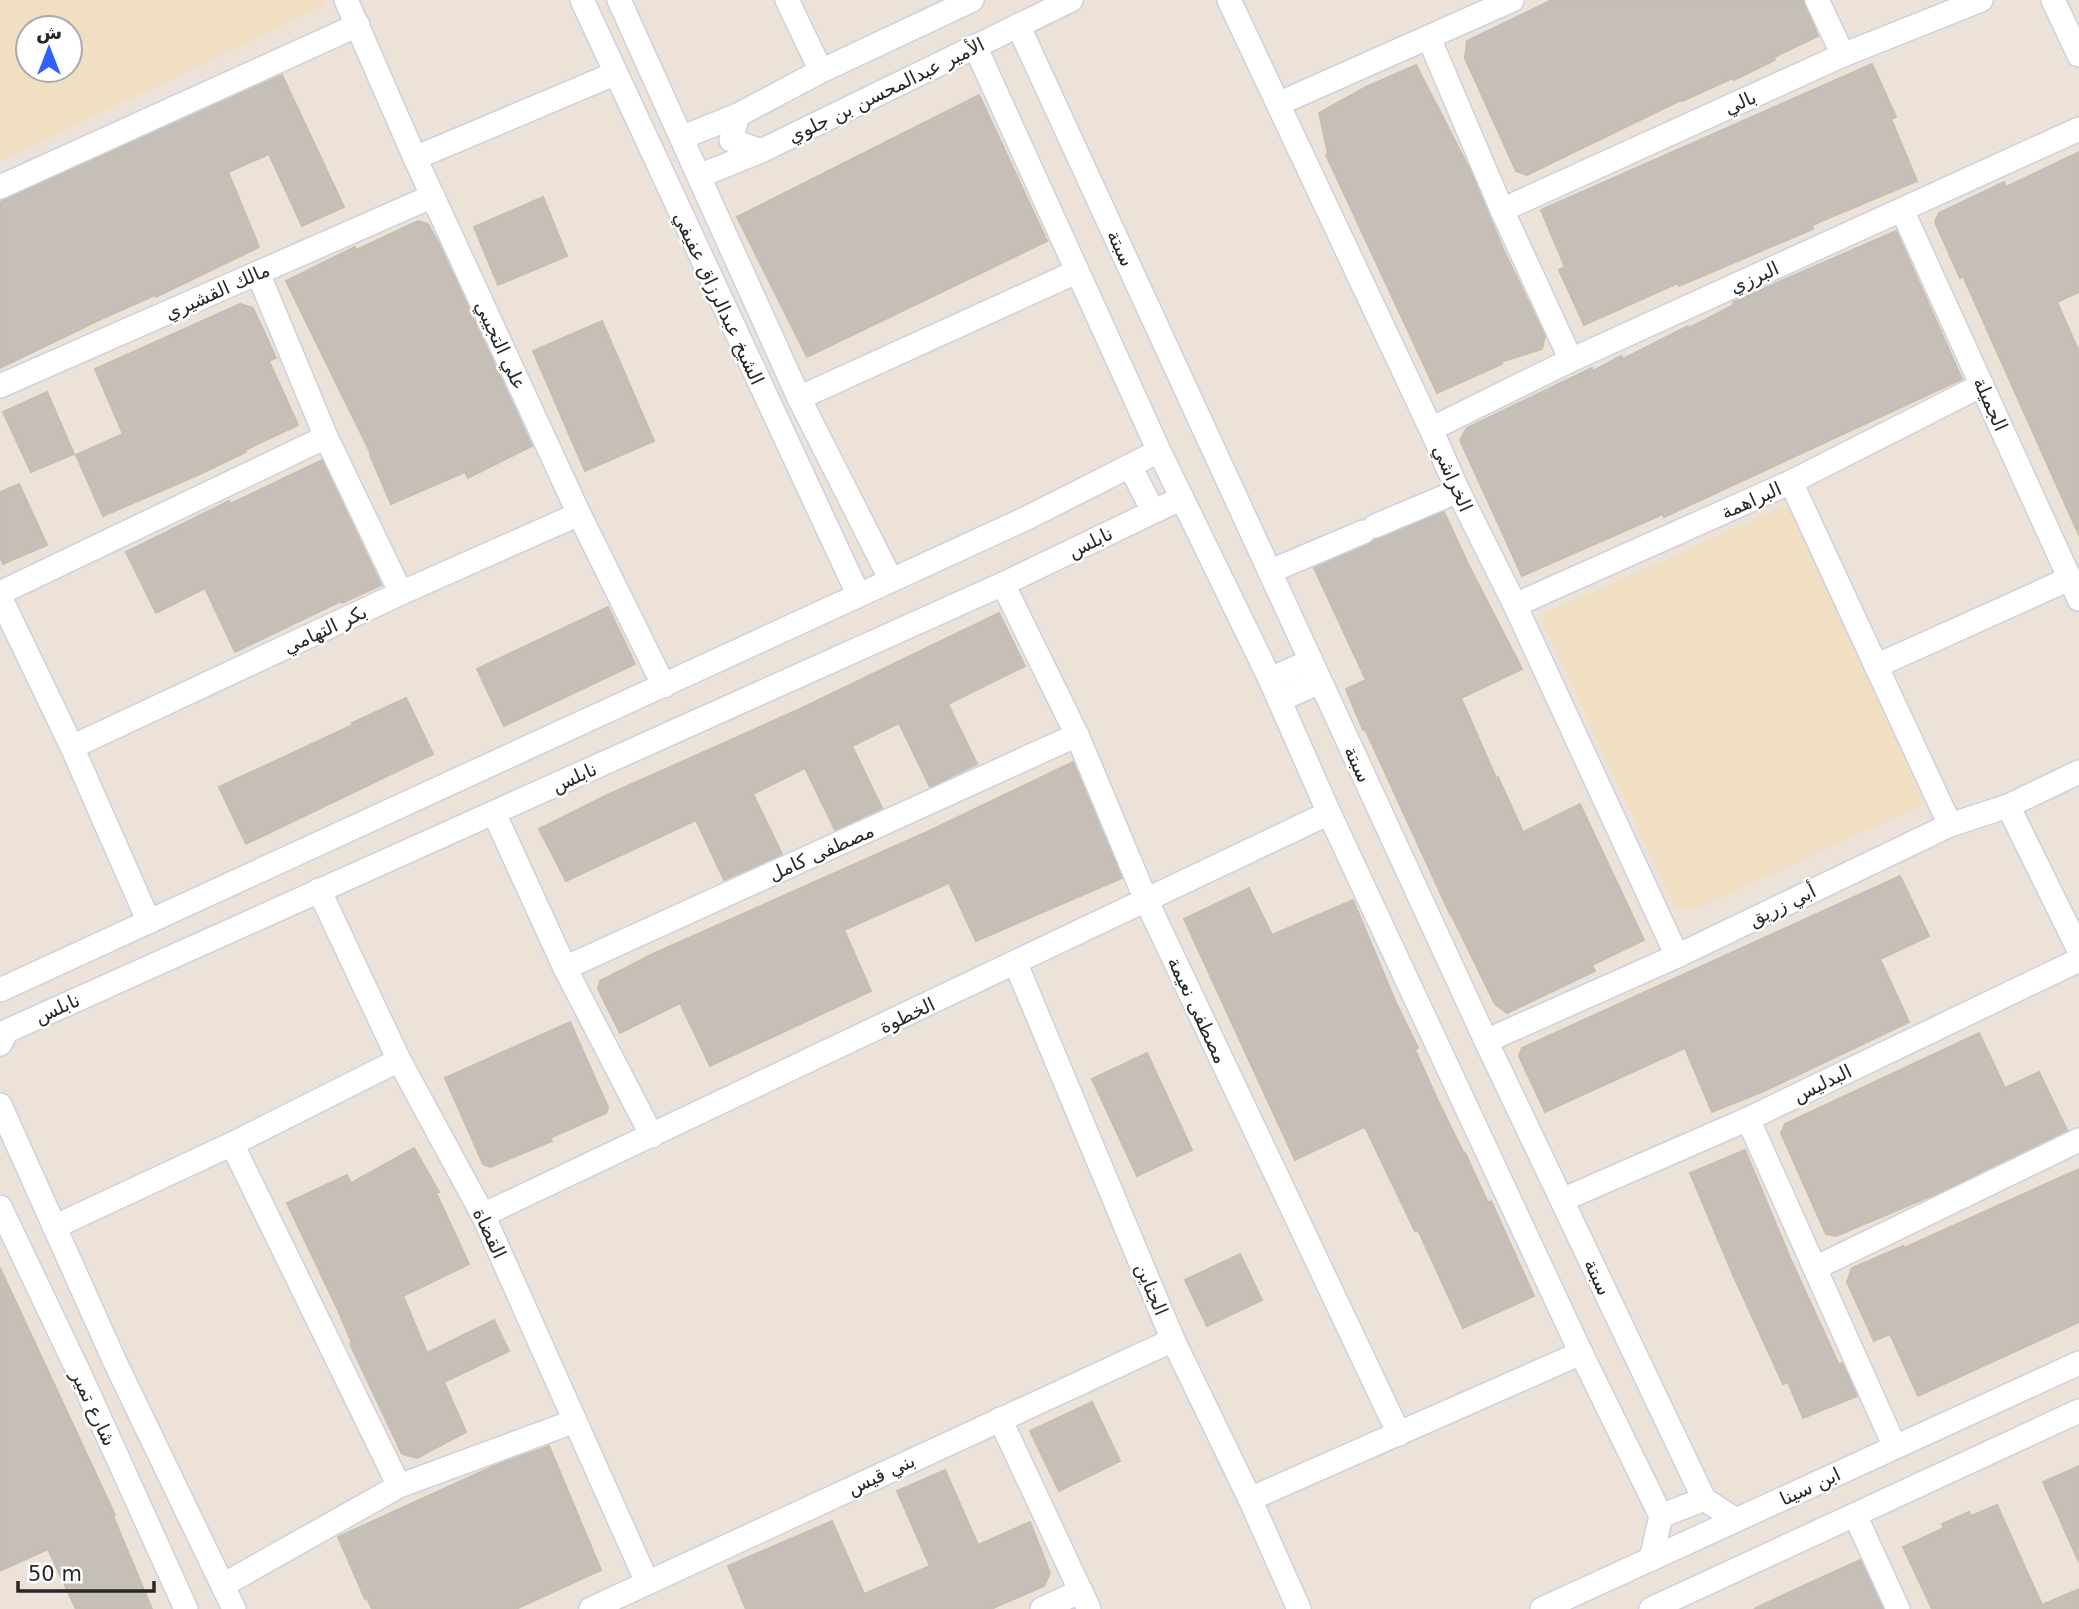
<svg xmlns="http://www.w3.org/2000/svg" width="2079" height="1609" font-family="'DejaVu Sans',Vazirmatn,sans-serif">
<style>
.education{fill:#f0dfc3;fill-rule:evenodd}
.building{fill:#c6bfb7;stroke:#c7beb1;stroke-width:2}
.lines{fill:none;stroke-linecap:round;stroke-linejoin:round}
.minor-casing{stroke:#ccd1e2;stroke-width:26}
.minor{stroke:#fff;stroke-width:23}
.labels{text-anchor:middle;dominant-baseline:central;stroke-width:5;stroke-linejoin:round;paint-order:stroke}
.street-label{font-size:19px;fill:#272727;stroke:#fff}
</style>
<rect width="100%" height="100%" fill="#ece2d7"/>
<g class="education">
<path d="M0 0H324L326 5 0 161ZM70 28V70H28V28Z"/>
<polygon points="1789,504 1931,801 1694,910 1675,909 1540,616"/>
</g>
<g class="building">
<polygon points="1552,0 1803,0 1818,36 1774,57 1775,60 1734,80 1733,78 1682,101 1681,100 1527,175 1516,171 1465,58 1467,41"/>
<polygon points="1872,64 1896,117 1891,119 1917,181 1812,225 1813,229 1679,286 1678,283 1584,325 1559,270 1565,267 1541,210"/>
<polygon points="1416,65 1470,170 1503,249 1545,336 1542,349 1501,362 1502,364 1437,393 1326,155 1328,154 1319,113 1366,87"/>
<polygon points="282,75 344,207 302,226 269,154 228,172 259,247 156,297 155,295 101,319 0,368 0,202"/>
<polygon points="979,95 1047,241 807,357 737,217"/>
<polygon points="2079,152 2079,292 2057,302 2079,352 2079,535 1963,276 1960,278 1935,222 1939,213 2004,182 2006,187"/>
<polygon points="543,197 567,256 498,285 474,227"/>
<polygon points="418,221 428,224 440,246 532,446 468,478 465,472 391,504 370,455 371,454 286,281 355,247 356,250"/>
<polygon points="1896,231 1962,379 1664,517 1663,514 1522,576 1460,440 1467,428 1592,368 1593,371 1621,356 1623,359 1688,326 1689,328 1734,305 1733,302"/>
<polygon points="240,304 253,308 276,358 269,361 298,425 245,450 246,452 200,474 103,516 76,455 123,434 95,369"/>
<polygon points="602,321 654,441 585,471 533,351"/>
<polygon points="47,392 74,454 31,472 3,412"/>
<polygon points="322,460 381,585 342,603 341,601 235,652 205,588 156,613 126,552 229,501 230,504"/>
<polygon points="19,484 47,545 3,564 0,556 0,492"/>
<polygon points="1444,512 1469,566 1522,669 1461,698 1496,778 1498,777 1523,832 1580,804 1644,940 1592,965 1595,971 1507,1013 1495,1004 1451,914 1450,914 1365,729 1363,730 1346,689 1366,680 1314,568 1368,545 1375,540"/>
<polygon points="608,607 635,664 504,726 477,669"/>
<polygon points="999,613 1025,666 948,704 977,764 930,787 899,723 852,746 882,808 835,830 805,768 753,794 782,854 724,880 696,820 566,881 539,829 605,796 800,709"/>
<polygon points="406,698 433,754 246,844 219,787 353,725 352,723"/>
<polygon points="1073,762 1122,878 976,941 949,883 844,930 871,991 710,1066 680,1003 620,1033 598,989 600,981 655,953 927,832"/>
<polygon points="1900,876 1929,936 1880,959 1909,1022 1764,1091 1712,1112 1685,1048 1545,1112 1519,1056 1522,1048"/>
<polygon points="1249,888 1272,935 1353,900 1396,1003 1418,1048 1415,1050 1439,1103 1464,1154 1465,1153 1488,1203 1491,1201 1534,1296 1463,1328 1418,1230 1415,1231 1366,1129 1364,1127 1295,1160 1184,919"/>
<polygon points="570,1022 608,1107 606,1113 550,1138 552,1141 490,1167 483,1164 445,1078"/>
<polygon points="1979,1033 2005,1088 2039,1072 2067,1130 1938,1193 1836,1236 1826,1234 1781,1133 1785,1124"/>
<polygon points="1147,1053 1192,1150 1137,1176 1092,1079"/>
<polygon points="414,1148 439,1192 436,1193 469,1264 403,1296 427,1353 494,1320 509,1351 444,1382 466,1432 417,1458 402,1454 350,1344 352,1343 338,1310 287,1203 347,1175 351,1183"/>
<polygon points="1745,1150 1790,1258 1839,1365 1842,1363 1857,1396 1803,1418 1788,1382 1783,1384 1734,1277 1690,1173"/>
<polygon points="2079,1169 2079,1322 1918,1396 1890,1334 1874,1341 1847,1282 1852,1268 1903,1246 1904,1248"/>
<polygon points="1240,1254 1262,1300 1207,1326 1185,1280"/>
<polygon points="0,1268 115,1515 113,1516 152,1609 76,1609 48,1549 0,1571"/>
<polygon points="1092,1402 1120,1461 1059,1491 1030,1431"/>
<polygon points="549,1446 601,1570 516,1609 372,1609 367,1598 365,1599 338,1537 494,1466"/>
<polygon points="2079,1466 2079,1562 2043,1482"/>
<polygon points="945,1470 978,1545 1030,1522 1050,1573 1044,1586 991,1609 746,1609 728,1566 832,1521 864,1594 930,1566 897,1491"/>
<polygon points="1997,1505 2042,1605 2079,1589 2079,1609 1932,1609 1903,1547 1944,1528 1942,1524 1969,1512 1971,1516"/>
<polygon points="1860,1560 1883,1609 1754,1609 1790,1592"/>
</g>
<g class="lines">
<defs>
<g id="minor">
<polyline points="346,0 415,158 579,514 664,686"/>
<polyline points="582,0 858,594"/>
<polyline points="619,0 799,398 891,580"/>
<polyline points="787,0 821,71"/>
<polyline points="1229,0 1431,429 1458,491 1515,605 1677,956"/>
<polyline points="1817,0 1843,55"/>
<polyline points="2053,0 2079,55"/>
<polyline points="1018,25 1486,1041 1704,1499 1736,1520"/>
<polyline points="1429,38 1502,210 1571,360"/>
<polyline points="975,46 1159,451 1270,679 1329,813 1581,1353 1661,1516 1651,1559"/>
<polyline points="1278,104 1512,0"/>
<polyline points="738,115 731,140 761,151"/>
<polyline points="683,137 738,115 821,71 972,0"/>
<polyline points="415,158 614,74"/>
<polyline points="699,176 761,151 1071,0"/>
<polyline points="0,187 358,25"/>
<polyline points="1502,210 1843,55 1981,0"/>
<polyline points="1902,210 2079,599"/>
<polyline points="258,273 326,437 401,593"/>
<polyline points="0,386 433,196"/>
<polyline points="799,398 1076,272"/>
<polyline points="1431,429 1571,360 2079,129"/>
<polyline points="1130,466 1153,511"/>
<polyline points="1791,482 1950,825"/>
<polyline points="1375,526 1458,491"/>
<polyline points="1271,571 1363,532"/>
<polyline points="1003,584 1077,735 1146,900 1399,1434"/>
<polyline points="0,593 326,437"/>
<polyline points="0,597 72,747 149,922"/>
<polyline points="1515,605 1791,482 1982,385"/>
<polyline points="1876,666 2069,579"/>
<polyline points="1270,679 1311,661"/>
<polyline points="1279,700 1320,682"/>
<polyline points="72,747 401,593 579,514"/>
<polyline points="2008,806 2079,950"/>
<polyline points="494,813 565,968 652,1136"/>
<polyline points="319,890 399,1060 483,1215 647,1582"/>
<polyline points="1016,964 1173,1340 1250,1499 1299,1609"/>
<polyline points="565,968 1077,735"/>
<polyline points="0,990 1029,517 1159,451"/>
<polyline points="1486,1041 1677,956 1950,825 2008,806 2079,772"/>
<polyline points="0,1044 7,1031 1003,584 1182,498"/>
<polyline points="0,1105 115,1362 234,1609"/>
<polyline points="1748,1119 1895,1447"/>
<polyline points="232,1144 399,1486"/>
<polyline points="1562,1200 1748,1119 2079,960"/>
<polyline points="0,1207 81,1377 186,1609"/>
<polyline points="483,1215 1329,813"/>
<polyline points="54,1227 232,1144 399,1060"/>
<polyline points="1815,1268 2079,1140"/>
<polyline points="1000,1419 1089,1609"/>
<polyline points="1250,1499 1581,1353"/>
<polyline points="1855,1515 1898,1609"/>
<polyline points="1661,1516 1704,1499"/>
<polyline points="223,1585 399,1486 575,1421"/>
<polyline points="591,1609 1173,1340"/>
<polyline points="1042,1609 1081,1591"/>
<polyline points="1542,1609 2079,1363"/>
<polyline points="1651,1609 2079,1411"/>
</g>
</defs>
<use href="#minor" class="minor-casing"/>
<use href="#minor" class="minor"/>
</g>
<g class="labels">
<g class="street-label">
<text transform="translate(886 90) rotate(-26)">الأمير عبدالمحسن بن جلوي</text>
<text transform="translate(1740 102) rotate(-24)">بالي</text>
<text transform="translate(1121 248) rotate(65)">سبتة</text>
<text transform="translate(1754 277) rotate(-24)">البرزي</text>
<text transform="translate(217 291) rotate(-24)">مالك القشيري</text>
<text transform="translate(719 298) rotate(65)">الشيخ عبدالرزاق عفيفي</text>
<text transform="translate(501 345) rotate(65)">علي التجيبي</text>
<text transform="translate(1991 404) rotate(66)">الجميلة</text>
<text transform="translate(1453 478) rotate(66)">الخراشي</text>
<text transform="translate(1751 500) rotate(-24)">البراهمة</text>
<text transform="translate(1090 542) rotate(-26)">نابلس</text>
<text transform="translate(325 629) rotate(-25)">بكر التهامي</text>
<text transform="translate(1358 764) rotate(65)">سبتة</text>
<text transform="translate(574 777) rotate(-24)">نابلس</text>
<text transform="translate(821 852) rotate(-24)">مصطفى كامل</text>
<text transform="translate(1782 905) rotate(-26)">أبي زريق</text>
<text transform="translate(57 1008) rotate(-24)">نابلس</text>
<text transform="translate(1198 1010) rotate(65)">مصطفى نعيمة</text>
<text transform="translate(907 1015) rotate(-25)">الخطوة</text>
<text transform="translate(1822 1083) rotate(-26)">البدليس</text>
<text transform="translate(490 1233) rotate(65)">القضاة</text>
<text transform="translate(1598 1277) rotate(65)">سبتة</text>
<text transform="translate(1152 1289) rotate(67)">الجناين</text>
<text transform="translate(94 1408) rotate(65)">شارع تمير</text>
<text transform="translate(881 1474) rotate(-25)">بني قيس</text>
<text transform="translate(1810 1486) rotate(-25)">ابن سينا</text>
</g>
</g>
<g transform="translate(49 49)"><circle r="33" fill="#ffffff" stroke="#a9a9a9" stroke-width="2"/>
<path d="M0-5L12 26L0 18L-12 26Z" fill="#3061ff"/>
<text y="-10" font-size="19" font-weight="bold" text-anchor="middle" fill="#272727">ش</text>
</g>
<path d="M18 1581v10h136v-10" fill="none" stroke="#272727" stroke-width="3.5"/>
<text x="28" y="1581" font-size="21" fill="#272727" stroke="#ffffff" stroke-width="5" paint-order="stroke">50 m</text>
</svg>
